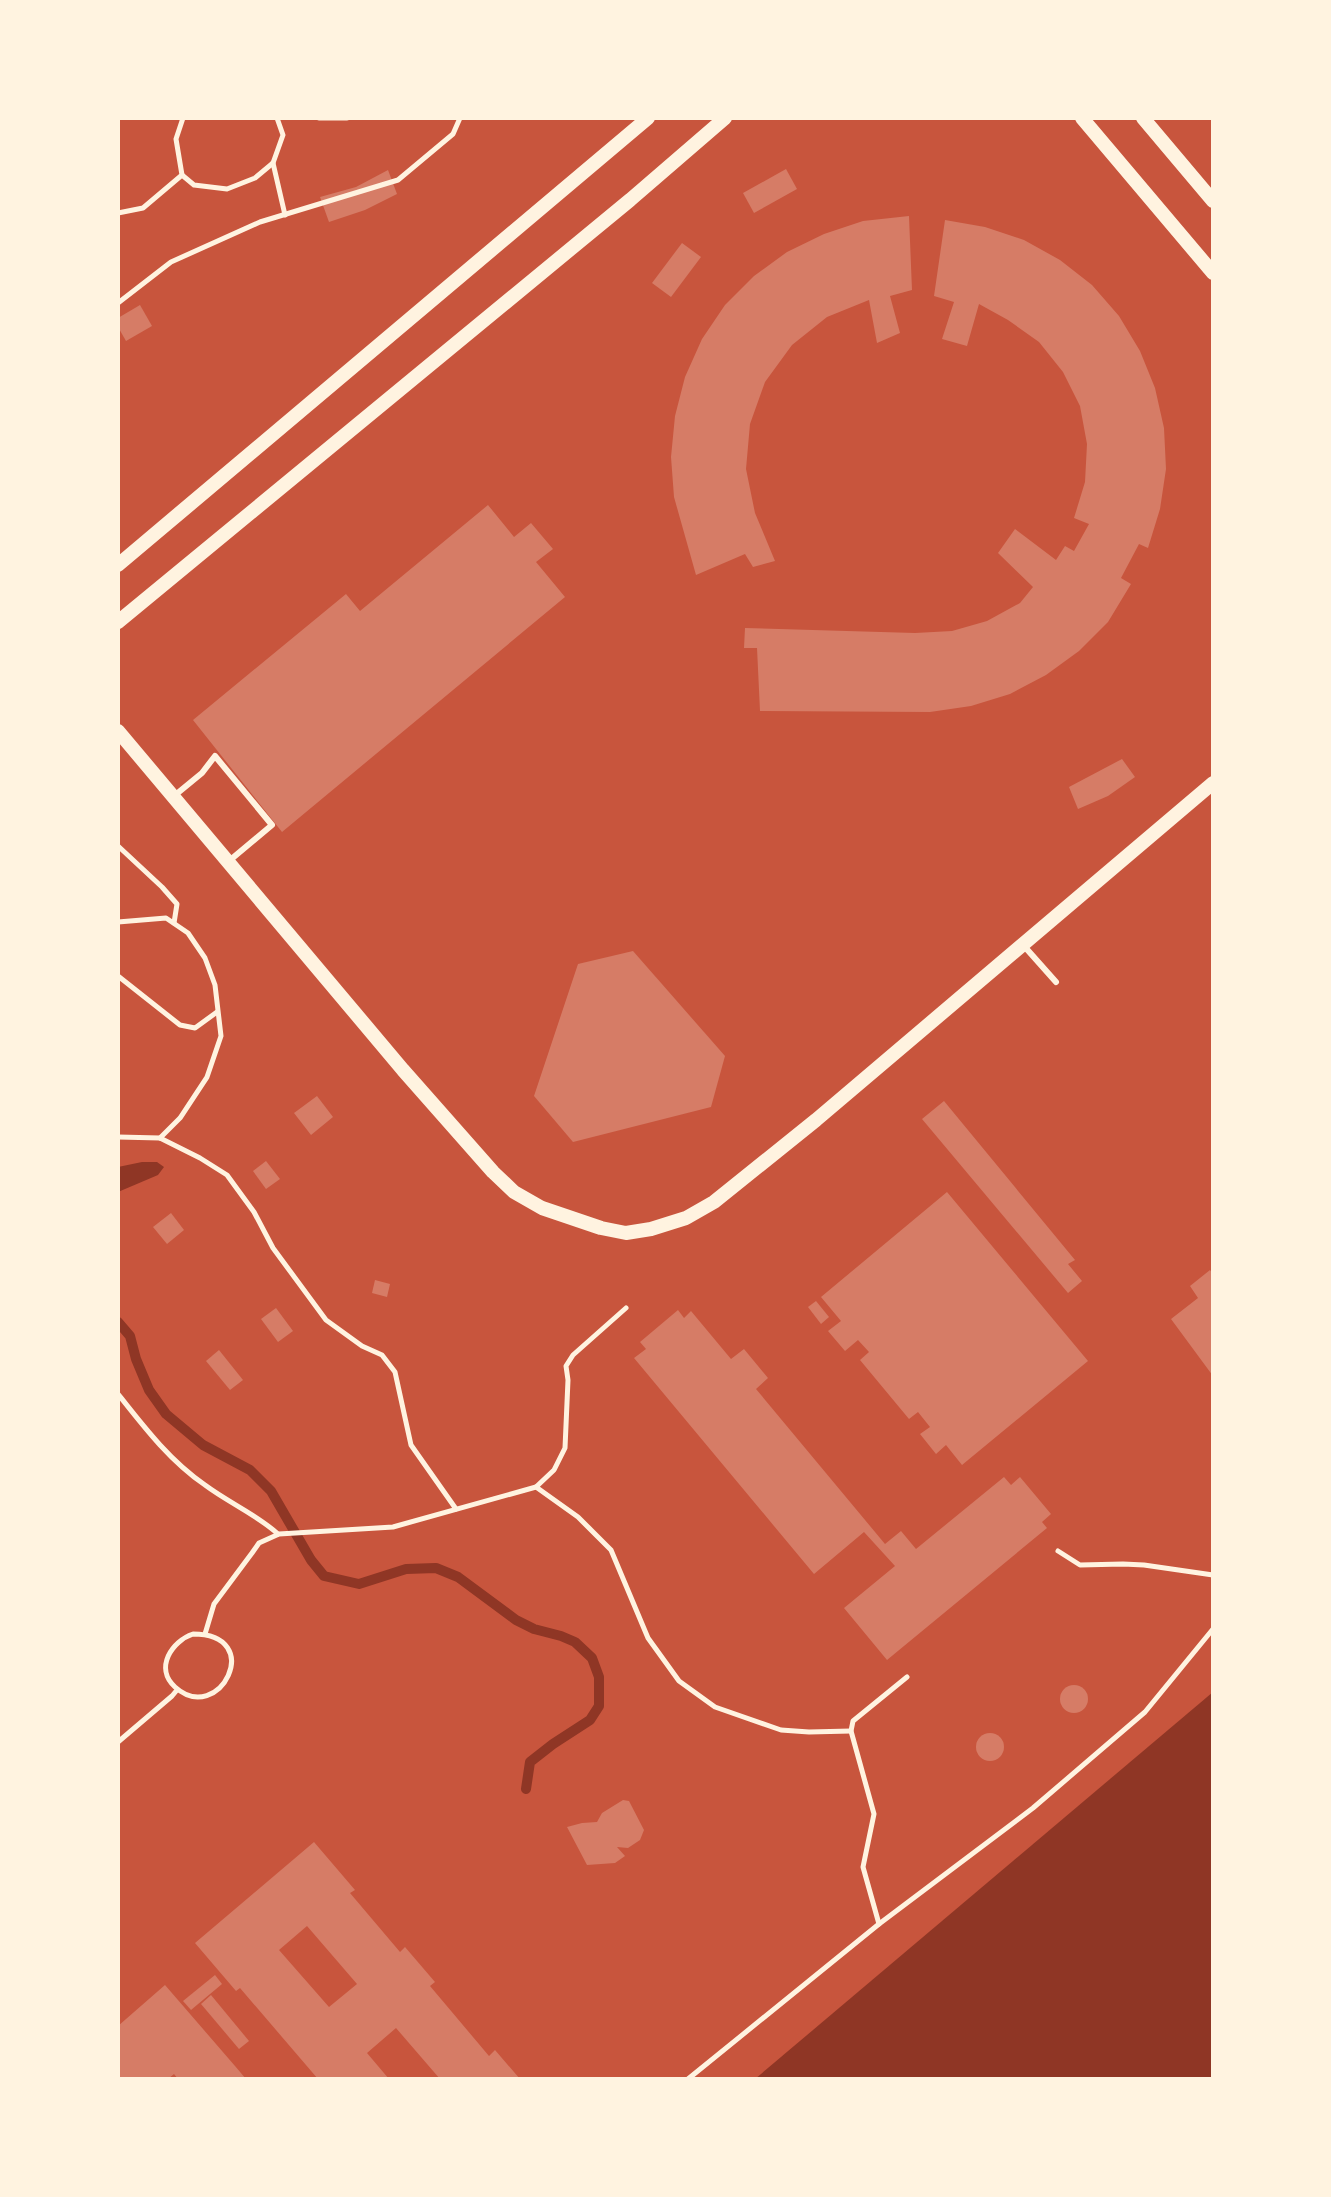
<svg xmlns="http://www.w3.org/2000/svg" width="1331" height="2197" font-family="Karla,sans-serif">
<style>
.water{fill:#8f3625}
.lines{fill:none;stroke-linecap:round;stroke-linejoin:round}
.stream{stroke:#8f3625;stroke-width:10}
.building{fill:#d67c66;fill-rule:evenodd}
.path{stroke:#fff3e0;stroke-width:5}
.service{stroke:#fff3e0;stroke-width:6}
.tertiary{stroke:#fff3e0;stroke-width:14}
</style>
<rect width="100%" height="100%" fill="#c8553d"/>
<g class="water">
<polygon points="142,1162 157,1162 164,1167 158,1175 118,1192 118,1167"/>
<polygon points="1213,1692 1213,2079 755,2079"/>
</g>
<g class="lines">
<polyline class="stream" points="118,1322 130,1336 136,1359 149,1390 166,1414 203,1445 250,1470 271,1491 311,1560 324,1576 359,1584 406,1569 436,1568 458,1577 516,1620 534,1629 561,1636 575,1642 592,1658 599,1677 599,1706 590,1720 553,1744 530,1762 526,1789"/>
</g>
<g class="building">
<polygon points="786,169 797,189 754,213 743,193"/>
<polygon points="388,170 397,194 365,210 329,222 320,197 356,187"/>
<polygon points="909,216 912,290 890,296 900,333 877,343 869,300 827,317 792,345 765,382 750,424 746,469 755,513 775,561 753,567 745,554 696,575 674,497 671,457 675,416 685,377 702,339 725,305 754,276 787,252 824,234 863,221"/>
<polygon points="945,220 985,227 1024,240 1060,260 1092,285 1119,316 1140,351 1155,388 1164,428 1166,469 1160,509 1148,548 1139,544 1121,578 1131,584 1108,622 1079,651 1046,675 1010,694 971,706 930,712 760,711 757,648 744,648 745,628 915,633 952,631 987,621 1020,603 1033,587 998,553 1015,529 1056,560 1065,546 1074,551 1089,524 1074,518 1085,482 1087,444 1080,406 1063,372 1039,342 1008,320 979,304 967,346 942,339 954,302 934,296"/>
<polygon points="682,243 701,257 671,297 652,283"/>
<polygon points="140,305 152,326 126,341 118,327 118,318"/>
<polygon points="488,505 514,537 531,523 553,549 536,562 565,597 282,832 193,720 346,594 360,611"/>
<polygon points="1122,759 1135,777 1108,796 1078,809 1069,787"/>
<polygon points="633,951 725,1056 711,1107 573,1142 534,1096 578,964"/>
<polygon points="317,1096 333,1117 311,1135 294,1113"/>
<polygon points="944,1101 1075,1260 1068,1264 1082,1281 1068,1293 922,1119"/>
<polygon points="266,1161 280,1179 266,1189 253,1171"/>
<polygon points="947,1192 1088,1361 962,1465 946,1445 936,1454 920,1434 930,1427 918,1412 909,1419 860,1360 869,1352 858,1340 845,1351 828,1331 841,1321 821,1297"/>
<polygon points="171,1213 184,1230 167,1244 153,1227"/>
<polygon points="1210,1270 1213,1274 1213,1376 1171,1319 1198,1298 1190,1286"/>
<polygon points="375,1280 390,1284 387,1297 372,1293"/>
<polygon points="816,1301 829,1317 821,1324 808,1307"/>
<polygon points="276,1308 293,1331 278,1342 261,1319"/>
<polygon points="678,1310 684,1318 691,1311 731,1359 744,1349 768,1378 756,1389 885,1544 901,1531 916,1549 1004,1477 1011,1485 1020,1477 1051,1514 1042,1522 1047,1528 887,1660 844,1608 895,1566 864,1532 814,1574 634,1358 646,1349 640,1342"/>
<polygon points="219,1350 243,1380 230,1390 206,1361"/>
<circle cx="1074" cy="1699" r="14"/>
<circle cx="990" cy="1747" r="14"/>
<polygon points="623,1800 629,1801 644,1830 640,1840 628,1848 617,1847 625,1856 615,1863 587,1865 567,1827 582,1823 597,1822 602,1813"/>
<path d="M314 1842 355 1890 350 1893 400 1952 405 1947 435 1982 430 1986 489 2056 495 2050 520 2079H440L396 2028 367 2053 389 2079H318L240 1988 236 1991 195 1943ZM307 1926 357 1984 329 2007 279 1950Z"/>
<polygon points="215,1975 222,1984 191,2010 183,2001"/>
<polygon points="165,1985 235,2066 246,2079 178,2079 174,2074 168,2079 118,2079 118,2026"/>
<polygon points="211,1995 249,2041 239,2049 201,2004"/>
</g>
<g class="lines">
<g class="path">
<polyline points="319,118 347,118"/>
<polyline points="273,163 285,215"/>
<polyline points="182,175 194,185 227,189 255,178 273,163 283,135 277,118"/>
<polyline points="118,213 143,208 182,175 176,139 183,118"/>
<polyline points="118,303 171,262 260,222 398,180 453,134 460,118"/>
<polyline points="118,846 162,887 177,904 174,923"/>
<polyline points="118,922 166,918 188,933 205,958 215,985 221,1036 207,1077 180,1118 160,1138"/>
<polyline points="118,976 180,1025 195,1028 217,1012"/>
<polyline points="118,1137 160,1138 200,1158 227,1175 254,1212 273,1248 326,1320 362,1346 382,1355 395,1372 411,1445 456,1509"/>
<polyline points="626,1308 573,1355 566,1366 568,1380 565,1448 554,1470 536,1487 578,1517 611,1550 648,1638 679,1681 715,1707 781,1730 809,1732 851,1731"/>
<path d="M118 1394C144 1427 170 1461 205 1485 229 1503 256 1514 278 1534"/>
<polyline points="1058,1551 1080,1565 1123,1564 1144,1565 1213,1575"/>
<path d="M193 1634C267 1634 219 1727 175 1687 154 1668 172 1641 193 1634Z"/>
<polyline points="205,1634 214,1604 252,1553 259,1543 279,1534 393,1527 536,1487"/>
<polyline points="118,1742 172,1696 177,1690"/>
<polyline points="879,1924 863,1867 874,1814 851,1731 853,1721 907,1677"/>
<polyline points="688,2079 879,1924 1033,1808 1145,1712 1213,1629"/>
</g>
<g class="service">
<polyline points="174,796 202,773 215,756 272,825 229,861"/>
<polyline points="1024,946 1056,982"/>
</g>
<g class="tertiary">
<polyline points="1082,118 1213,273"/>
<polyline points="1143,118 1213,201"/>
<polyline points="118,565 648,118"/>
<polyline points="118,622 630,200 725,118"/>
<polyline points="118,731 403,1070 493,1172 514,1192 542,1208 601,1228 626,1233 651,1229 686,1218 714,1202 816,1120 1213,783"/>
</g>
</g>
<rect width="1331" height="2197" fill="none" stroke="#fff3e0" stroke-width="240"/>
</svg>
